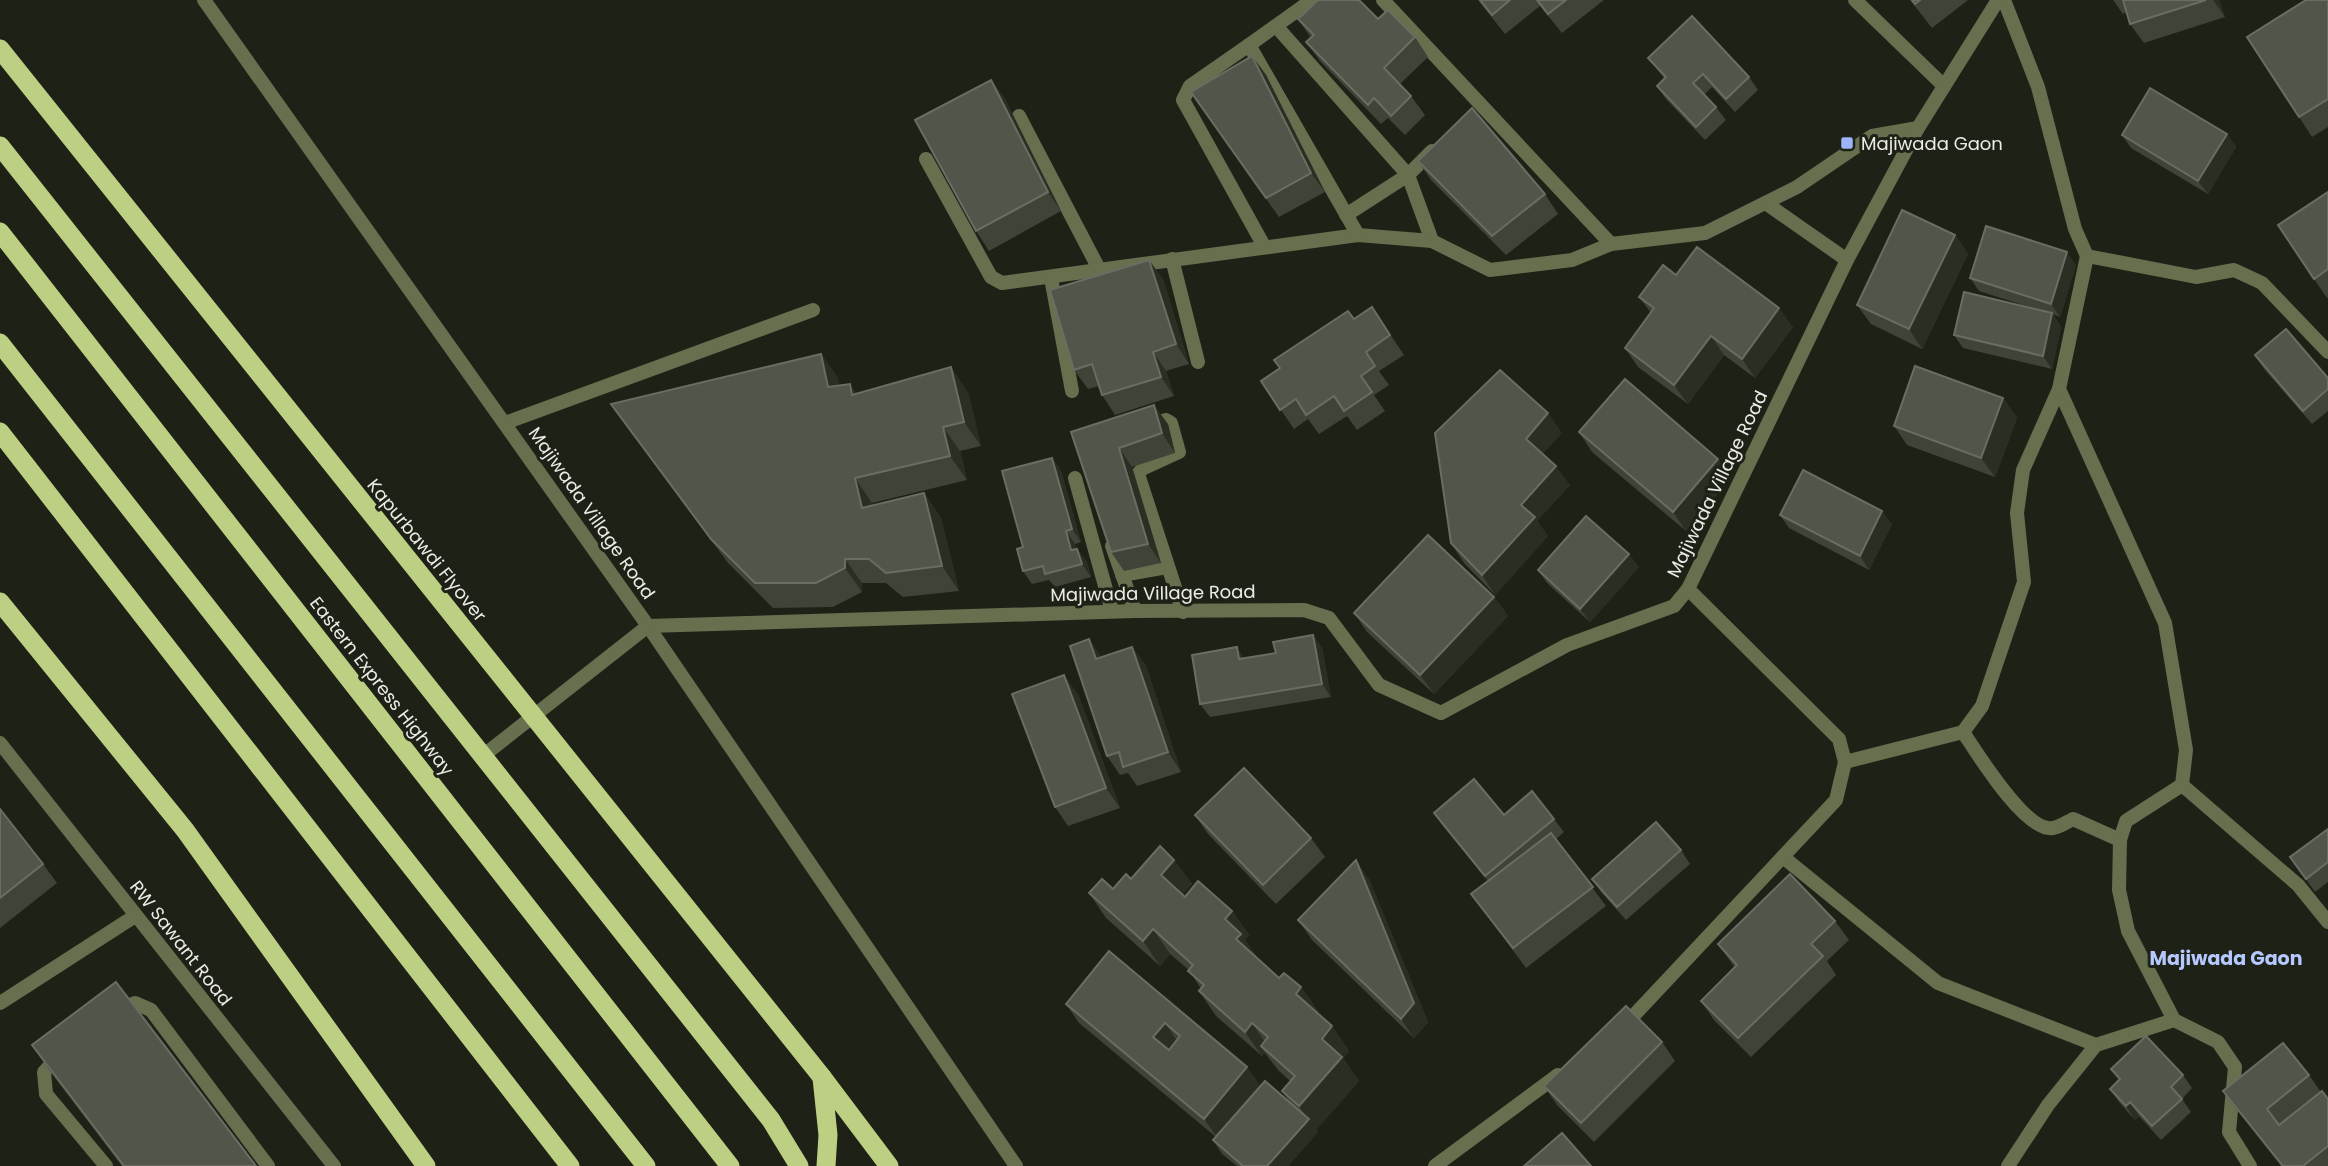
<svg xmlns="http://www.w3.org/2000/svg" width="2328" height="1166" font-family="Poppins,sans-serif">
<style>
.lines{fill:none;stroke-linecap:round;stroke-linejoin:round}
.service{stroke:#666f4e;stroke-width:14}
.minor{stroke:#666f4e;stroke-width:14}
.trunk{stroke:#bccf82;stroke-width:19}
.trunk-bridge{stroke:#bccf82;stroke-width:19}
.wall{fill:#404337}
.shaded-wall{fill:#2b2e22}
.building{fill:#52554a;stroke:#6a6d62;stroke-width:2;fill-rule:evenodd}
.poi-dot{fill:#9db4fd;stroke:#1e2116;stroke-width:2.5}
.labels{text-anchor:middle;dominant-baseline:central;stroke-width:6;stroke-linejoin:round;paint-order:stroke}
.poi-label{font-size:18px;fill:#eaece5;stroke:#1e2116;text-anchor:start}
.street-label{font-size:18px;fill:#eaece5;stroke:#1e2116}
.neighbourhood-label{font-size:19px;font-weight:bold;fill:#b5c8ff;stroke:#1e2116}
</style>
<rect width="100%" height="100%" fill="#1e2116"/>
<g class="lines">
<polyline class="service" points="505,423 813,310"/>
<g class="minor">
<polyline points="204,0 648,626 1016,1166"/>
<polyline points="1383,0 1611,244"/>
<polyline points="1855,0 1944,86"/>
<polyline points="2004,0 2038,87 2075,229 2087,256 2196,277 2234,270 2262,283 2328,352"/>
<polyline points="1276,26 1408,175 1432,241"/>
<polyline points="1249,45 1312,0"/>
<polyline points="1019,116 1099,269"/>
<polyline points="926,159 991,277 1002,283 1358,235 1432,241 1490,270 1572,260 1611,244 1705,233 1797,187 1872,136 1918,128"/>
<polyline points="1767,204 1847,260"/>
<polyline points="1346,215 1408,175 1432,151"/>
<polyline points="1264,246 1183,100 1190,86 1249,45 1358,235"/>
<polyline points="2087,256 2059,389 2165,623 2186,750 2182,785"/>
<polyline points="1172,259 1198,362"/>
<polyline points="1051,278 1072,391"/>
<polyline points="1149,425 1166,420 1171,423 1179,452 1142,469 1138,474 1183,612"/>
<polyline points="1075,478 1112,611"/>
<polyline points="1112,546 1135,611"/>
<polyline points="1122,575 1167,567"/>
<polyline points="648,626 1135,611 1304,610 1329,618 1379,685 1441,713 1567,645 1674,606 1688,589 1847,260 1918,128 1998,0"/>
<path d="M1963 732C1977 753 2026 833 2053 828 2060 827 2067 822 2073 819L2120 840"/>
<polyline points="0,743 334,1166"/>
<polyline points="484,755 648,626"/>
<polyline points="1845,762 1963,732 1982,706 2024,582 2017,513 2023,470 2059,389"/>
<polyline points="1783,857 1938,983 2096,1045 2174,1020"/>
<polyline points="0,1003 135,916"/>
<polyline points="116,1011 135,1003 151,1010 268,1166"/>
<polyline points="1622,1028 1836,800 1845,762 1839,739 1688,589"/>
<polyline points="60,1055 44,1072 46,1094 106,1166"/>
<polyline points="1435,1166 1558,1075"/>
<polyline points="2008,1166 2048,1105 2096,1045"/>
<polyline points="2250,1166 2229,1132 2235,1067 2218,1042 2174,1020 2128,931 2119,890 2120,840 2126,821 2182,785 2298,885 2328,922"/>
</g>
<g class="trunk">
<polyline points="0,146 771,1120 799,1166"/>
<polyline points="0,232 730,1166"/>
<polyline points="0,343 646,1166"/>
<polyline points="0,432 570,1166"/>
<polyline points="0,602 185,830 426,1166"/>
<polyline points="822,1077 889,1166"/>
<polyline points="822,1078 828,1135 826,1166"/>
</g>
<polyline class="trunk-bridge" points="0,49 822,1077"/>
</g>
<g class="wall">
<polygon points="1478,0 1604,0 1562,33 1540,6 1505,34"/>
<polygon points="1910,0 1968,0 1932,28"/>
<polygon points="2113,0 2219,0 2225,17 2144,43 2130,24 2127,12 2123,14"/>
<polygon points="2328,0 2328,127 2312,137 2299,117"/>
<polygon points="1298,19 1378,19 1415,37 1428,57 1400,84 1411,96 1425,115 1405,135 1388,118 1381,124 1320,61 1306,42 1311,38"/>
<polygon points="1252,56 1266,75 1325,192 1279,217 1191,92"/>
<polygon points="1648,58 1749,77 1758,90 1735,112 1712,87 1704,95 1716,107 1726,120 1705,140 1666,99 1657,86 1664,78"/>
<polygon points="991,80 1005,99 1061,211 989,251 976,231"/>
<polygon points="2227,134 2236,147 2208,194 2131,148 2122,135"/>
<polygon points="1418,161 1545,194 1558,214 1506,255 1431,180"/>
<polygon points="2328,192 2328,297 2327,298 2314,279"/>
<polygon points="1955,235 1968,254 1922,349 1871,324 1857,305"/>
<polygon points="2076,265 2060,317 2053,314 2061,327 2052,369 1963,348 1954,335 2042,311 1979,291 1970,278"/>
<polygon points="1676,275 1793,327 1755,378 1724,355 1688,404 1638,367 1625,348 1651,313 1639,297"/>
<polygon points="1163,279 1189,364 1166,371 1174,396 1115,415 1102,395 1099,386 1088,389 1074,370"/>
<polygon points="1372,307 1404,355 1379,371 1389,385 1374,395 1385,411 1357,430 1347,416 1319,434 1308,419 1294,429 1261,381"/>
<polygon points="821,354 838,378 839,385 857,393 968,392 981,446 960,451 967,480 872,503 873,506 924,493 941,518 959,591 903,597 886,583 862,583 862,592 833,607 773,608 728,563 611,404"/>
<polygon points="2255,355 2328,378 2328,411 2312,424 2264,369"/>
<polygon points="2003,398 2017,418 1995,477 1907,445 1894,426"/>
<polygon points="1168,424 1175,453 1132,467 1161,563 1124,571 1111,552 1071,432"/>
<polygon points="1579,432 1718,459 1731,478 1686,531 1592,452"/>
<polygon points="1562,433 1542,454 1570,485 1537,521 1548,536 1495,595 1464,563 1451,543"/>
<polygon points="1052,458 1061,471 1081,542 1075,544 1076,549 1077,549 1087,562 1091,577 1055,587 1049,580 1032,584 1023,571 1023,547"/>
<polygon points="1780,515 1892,524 1869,570 1789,528"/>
<polygon points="1639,567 1590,622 1547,583 1538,570"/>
<polygon points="1494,597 1508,616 1434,694 1367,632 1354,613"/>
<polygon points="1313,635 1322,648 1331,697 1210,717 1200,704 1244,658 1276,653"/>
<polygon points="1132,647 1146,666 1181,772 1137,786 1128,773 1120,775 1107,756 1101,657"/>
<polygon points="1078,694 1120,808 1068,826 1055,807"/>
<polygon points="0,809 43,864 57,883 0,928"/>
<polygon points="1434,813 1554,819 1564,832 1556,839 1606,906 1526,968 1471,894 1488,881 1443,826"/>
<polygon points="1195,815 1311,838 1325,857 1276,904 1208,834"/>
<polygon points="2328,829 2328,882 2315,892 2290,857"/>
<polygon points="1681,850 1690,864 1626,920 1601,892 1592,879"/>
<polygon points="1174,860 1192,884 1182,894 1185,897 1232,911 1249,935 1245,940 1258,959 1279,978 1301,987 1318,1011 1317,1013 1332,1026 1349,1051 1343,1058 1359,1081 1316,1130 1318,1132 1288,1166 1237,1166 1222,1154 1213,1140 1216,1137 1079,1023 1066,1004 1109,951 1261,1086 1291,1104 1282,1091 1290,1081 1278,1070 1265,1053 1262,1056 1216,1016 1199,991 1201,989 1189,970 1170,954 1160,966 1106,918 1089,893 1113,889"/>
<polygon points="1369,879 1428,1022 1414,1038 1312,940 1298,920"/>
<polygon points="1835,921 1849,940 1827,961 1836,975 1751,1057 1714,1020 1701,1001 1735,968 1718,944"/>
<polygon points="1662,1042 1675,1061 1594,1142 1557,1105 1544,1086"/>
<polygon points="32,1045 256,1166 122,1166 55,1078"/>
<polygon points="2111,1069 2183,1075 2192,1088 2182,1099 2191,1112 2161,1140 2139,1116 2135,1120 2119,1102 2110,1089 2119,1080"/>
<polygon points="2309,1075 2321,1092 2328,1099 2328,1166 2281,1166 2237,1110 2223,1091"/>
</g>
<g class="shaded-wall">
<polygon points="2213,0 2219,0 2225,17"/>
<polygon points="1252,56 1266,75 1325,192 1311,173"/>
<polygon points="991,80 1005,99 1061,211 1048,192"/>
<polygon points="2227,134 2236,147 2208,194 2198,181"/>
<polygon points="1955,235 1968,254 1922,349 1909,329"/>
<polygon points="2067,252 2076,265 2060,317 2051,304"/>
<polygon points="1149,260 1163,279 1189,364 1176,344"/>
<polygon points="1779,308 1793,327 1755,378 1742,359"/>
<polygon points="2052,313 2061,327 2052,369 2043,356"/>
<polygon points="1711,336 1724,355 1688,404 1674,385"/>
<polygon points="1153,352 1166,371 1174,396 1161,377"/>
<polygon points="821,354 838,378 845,411 828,387"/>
<polygon points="951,367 968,392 981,446 964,422"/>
<polygon points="850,384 867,408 852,395"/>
<polygon points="2003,398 2017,418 1995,477 1981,458"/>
<polygon points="1154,405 1168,424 1175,453 1162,433"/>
<polygon points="1548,413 1562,433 1539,458 1526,439"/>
<polygon points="943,427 960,451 967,480 950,456"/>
<polygon points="1119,448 1132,467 1161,563 1148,544"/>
<polygon points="1052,458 1061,471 1081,542 1072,529"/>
<polygon points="1718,459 1731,478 1686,531 1673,512"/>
<polygon points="1556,466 1570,485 1537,521 1548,536 1495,595 1482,575 1521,505"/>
<polygon points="855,478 872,503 879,533 862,508"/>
<polygon points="924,493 941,518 959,591 942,566"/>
<polygon points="1882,511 1892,524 1869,570 1860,556"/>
<polygon points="1066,531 1075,544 1081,563 1071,550"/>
<polygon points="1077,549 1087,562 1091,577 1082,564"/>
<polygon points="1629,554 1639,567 1590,622 1580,609"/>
<polygon points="845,559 862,583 862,592 845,568"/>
<polygon points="1494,597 1508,616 1434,694 1420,675"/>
<polygon points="1313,635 1322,648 1331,697 1322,684"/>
<polygon points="1089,639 1103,659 1096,659"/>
<polygon points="1132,647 1146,666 1181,772 1168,752"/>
<polygon points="1237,647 1246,661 1239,659"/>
<polygon points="1064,675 1078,694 1120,808 1106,788"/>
<polygon points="1174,860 1192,884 1178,900 1161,875"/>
<polygon points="1356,860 1369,879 1428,1022 1414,1038 1401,1019"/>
<polygon points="1232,911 1249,935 1245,940 1258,959 1236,939 1225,919"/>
<polygon points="1153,929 1170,954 1160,966 1143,941"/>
<polygon points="1301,987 1318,1011 1313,1018 1296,994"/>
<polygon points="1165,1023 1178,1042 1166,1056 1153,1037"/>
<polygon points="1252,1023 1269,1048 1261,1046 1265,1053 1262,1056 1245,1032"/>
<polygon points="1332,1026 1349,1051 1343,1058 1359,1081 1316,1130 1318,1132 1288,1166 1267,1166 1308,1119 1299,1106 1322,1039"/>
<polygon points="1247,1067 1261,1086 1218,1138 1204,1119"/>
<polygon points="2130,1102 2139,1116 2135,1120 2126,1106"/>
</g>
<g class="building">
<polygon points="1318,0 1359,0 1378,19 1388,10 1415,37 1384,68 1411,96 1391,116 1374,98 1368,105 1306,42 1314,35 1298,19"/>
<polygon points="1480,0 1510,0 1492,15"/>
<polygon points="1537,0 1566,0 1548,14"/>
<polygon points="1912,0 1920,0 1915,4"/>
<polygon points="2123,0 2206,0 2130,24"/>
<polygon points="2306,0 2328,0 2328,99 2299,117 2247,37"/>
<polygon points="1692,16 1749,77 1726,99 1703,74 1693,83 1716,107 1696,127 1657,86 1666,77 1648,58"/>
<polygon points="1252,56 1311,173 1266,198 1191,92"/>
<polygon points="991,80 1048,192 976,231 915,120"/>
<polygon points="2150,88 2227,134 2198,181 2122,135"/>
<polygon points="1472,108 1545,194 1492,236 1418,161"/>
<polygon points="2328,192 2328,269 2314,279 2278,225"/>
<polygon points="1902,210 1955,235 1909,329 1857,305"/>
<polygon points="1986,226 2067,252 2051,304 1970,278"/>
<polygon points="1697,247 1779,308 1742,359 1711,336 1674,385 1625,348 1654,308 1639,297 1663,265 1676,275"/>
<polygon points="1149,260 1176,344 1153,352 1161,377 1102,395 1092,364 1074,370 1050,290"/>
<polygon points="1964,292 2052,313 2043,356 1954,335"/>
<polygon points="1372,307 1390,335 1366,352 1375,366 1361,376 1372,392 1344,411 1334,396 1306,415 1296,399 1280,410 1261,381 1280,368 1274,360 1348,311 1354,319"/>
<polygon points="2286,329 2328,378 2328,389 2303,411 2255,355"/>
<polygon points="821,354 828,387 850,384 852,395 951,367 964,422 943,427 950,456 855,478 862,508 924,493 942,566 886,573 869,559 845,559 845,568 816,583 755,583 711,539 611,404"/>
<polygon points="1915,366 2003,398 1981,458 1894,426"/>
<polygon points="1500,370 1548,413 1526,439 1556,466 1521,505 1535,517 1482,575 1451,543 1435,433"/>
<polygon points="1625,379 1718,459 1673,512 1579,432"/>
<polygon points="1154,405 1162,433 1119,448 1148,544 1111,552 1071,432"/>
<polygon points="1052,458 1072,529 1066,531 1071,550 1077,549 1082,564 1045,574 1043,566 1023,571 1017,549 1023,547 1002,471"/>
<polygon points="1803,470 1882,511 1860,556 1780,515"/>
<polygon points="1586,516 1629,554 1580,609 1538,570"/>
<polygon points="1428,535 1494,597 1420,675 1354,613"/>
<polygon points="1313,635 1322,684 1200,704 1192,655 1237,647 1239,659 1276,653 1273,642"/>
<polygon points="1089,639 1096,659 1132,647 1168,752 1123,767 1119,752 1107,756 1070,646"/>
<polygon points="1064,675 1106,788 1055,807 1012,694"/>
<polygon points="1244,768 1311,838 1263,885 1195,815"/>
<polygon points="1474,779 1504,815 1532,791 1554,819 1485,876 1434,813"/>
<polygon points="0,809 43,864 0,898"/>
<polygon points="1656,822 1681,850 1617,907 1592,879"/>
<polygon points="2328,829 2328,862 2306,879 2290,857"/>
<polygon points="1551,833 1593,887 1513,948 1471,894"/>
<polygon points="1160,846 1174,860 1161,875 1185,897 1198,881 1232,911 1225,919 1241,934 1236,939 1279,978 1284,973 1301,987 1296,994 1332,1026 1322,1039 1342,1057 1299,1106 1282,1091 1295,1076 1261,1046 1268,1037 1252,1023 1245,1032 1199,991 1204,985 1188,971 1193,965 1153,929 1143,941 1089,893 1102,879 1113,889 1126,874 1131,879"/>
<polygon points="1356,860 1414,1003 1401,1019 1298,920"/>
<polygon points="1790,874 1835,921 1811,944 1823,956 1738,1038 1701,1001 1737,965 1718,944"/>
<path d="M1109 951 1247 1067 1204 1119 1066 1004ZM1165 1023 1180 1036 1169 1050 1153 1037Z"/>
<polygon points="116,982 256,1166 124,1166 32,1045"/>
<polygon points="1626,1006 1662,1042 1581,1123 1544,1086"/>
<polygon points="2146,1036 2183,1075 2171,1087 2182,1099 2152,1126 2130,1102 2126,1106 2110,1089 2120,1079 2111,1069"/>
<polygon points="2283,1043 2309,1075 2267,1109 2279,1125 2322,1091 2328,1099 2328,1146 2303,1166 2283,1166 2223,1091"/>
<polygon points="1265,1081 1309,1119 1267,1166 1243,1166 1213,1140"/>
<polygon points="1562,1133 1591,1166 1524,1166"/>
</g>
<rect class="poi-dot" x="1840" y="136" width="14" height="14" rx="3.5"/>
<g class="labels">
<g class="poi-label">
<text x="1861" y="143">Majiwada Gaon</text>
</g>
<g class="street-label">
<text transform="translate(1717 484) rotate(-64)">Majiwada Village Road</text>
<text transform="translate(592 513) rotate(55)">Majiwada Village Road</text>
<text transform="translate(427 550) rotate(51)">Kapurbawdi Flyover</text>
<text transform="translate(1153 593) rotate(-1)">Majiwada Village Road</text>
<text transform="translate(382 686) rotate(52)">Eastern Express Highway</text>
<text transform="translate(181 943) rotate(52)">RW Sawant Road</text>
</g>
<g class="neighbourhood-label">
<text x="2226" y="958">Majiwada Gaon</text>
</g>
</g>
</svg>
